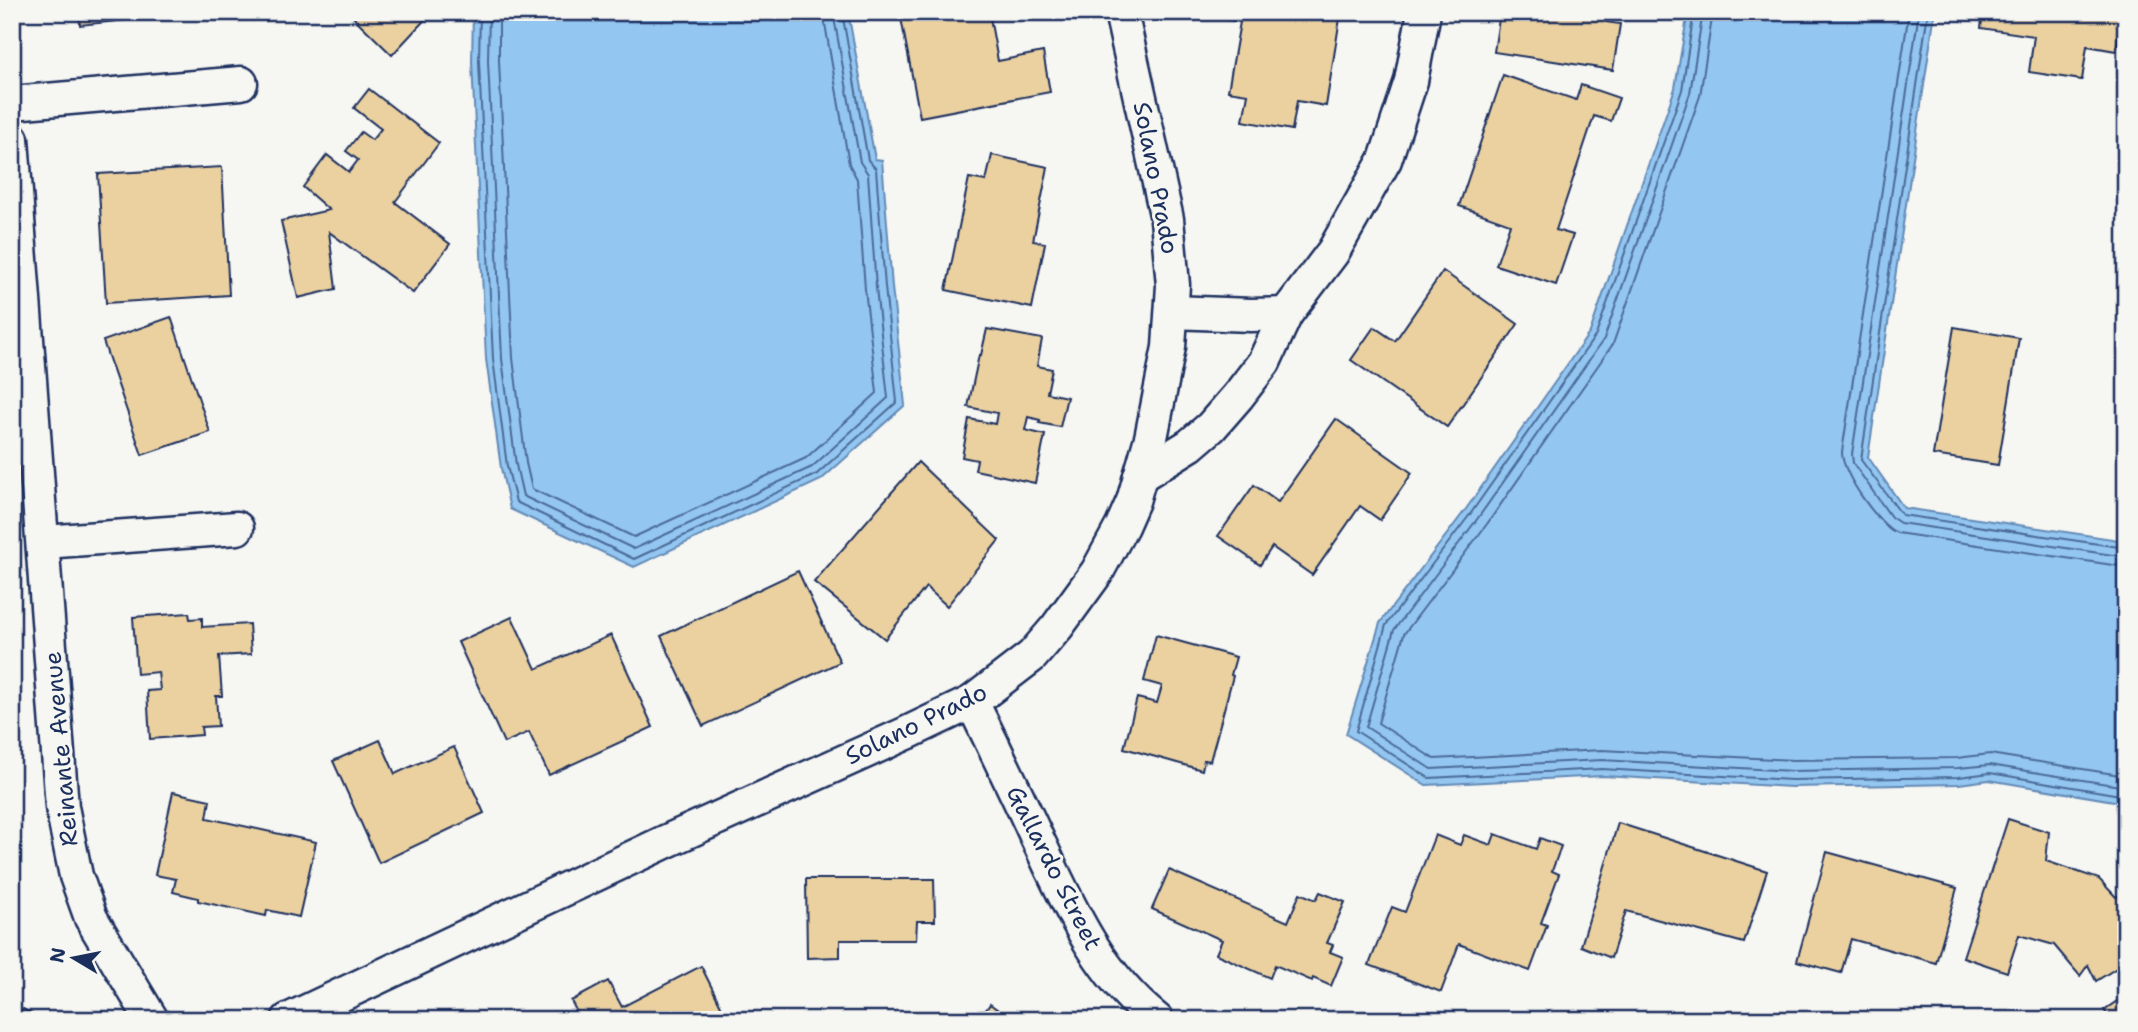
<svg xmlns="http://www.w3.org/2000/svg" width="2138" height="1032" font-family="'Shantell Sans',sans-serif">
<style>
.water{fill:#93c6f0;stroke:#638ab6;stroke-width:2}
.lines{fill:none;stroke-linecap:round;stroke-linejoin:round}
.shore{stroke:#4b6b98;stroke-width:2}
.building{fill:#ebd1a0;stroke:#1b2f5e;stroke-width:2}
.minor-casing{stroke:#1b2f5e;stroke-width:37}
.minor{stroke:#f6f6f2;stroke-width:32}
.labels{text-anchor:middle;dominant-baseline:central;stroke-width:6;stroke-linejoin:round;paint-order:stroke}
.street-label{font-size:24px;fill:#1b2f5e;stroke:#f6f6f2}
</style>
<rect width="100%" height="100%" fill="#f6f6f2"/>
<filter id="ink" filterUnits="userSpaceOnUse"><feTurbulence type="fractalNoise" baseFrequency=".0143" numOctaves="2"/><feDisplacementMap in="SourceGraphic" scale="14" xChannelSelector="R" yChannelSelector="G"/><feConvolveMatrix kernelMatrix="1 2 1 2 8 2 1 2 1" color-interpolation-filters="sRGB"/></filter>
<g filter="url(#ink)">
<g class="water">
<polygon points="473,12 848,12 875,159 882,160 892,287 905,405 821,480 634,567 510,509 501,468 486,359 472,62"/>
<polygon points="1688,12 1935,12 1868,457 1904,508 2126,541 2126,803 1989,780 1959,784 1792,787 1603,776 1426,785 1346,734 1380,623 1466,509 1590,332 1675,88"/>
</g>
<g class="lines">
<g class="shore">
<polyline points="480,12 479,62 493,359 507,466 516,502 634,559 817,474 897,402 885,287 876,169 868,160 842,12"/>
<polyline points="489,12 488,61 502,359 516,465 523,496 634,549 812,467 888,398 876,288 868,174 860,162 833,12"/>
<polyline points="499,12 499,61 513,358 526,463 532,489 634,537 806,458 877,393 865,289 857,179 849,164 823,12"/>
<polyline points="1694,12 1682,90 1596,335 1471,513 1386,625 1356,731 1429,778 1602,769 1792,780 1959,777 1990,773 2126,796"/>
<polyline points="1703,12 1690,93 1604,339 1478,518 1394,630 1366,727 1431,769 1602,760 1792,771 1958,768 1990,765 2126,787"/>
<polyline points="1713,12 1700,96 1613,344 1487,524 1404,634 1378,723 1434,759 1602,750 1793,760 1957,758 1990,754 2126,776"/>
<path d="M1909 12 1842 452C1841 472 1879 526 1897 533L2126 567"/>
<polyline points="1919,12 1852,454 1853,463 1891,517 1900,523 2126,557"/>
<polyline points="1928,12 1861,460 1902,515 2126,548"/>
</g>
</g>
<g class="building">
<polygon points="79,12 125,12 126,20 80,25"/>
<polygon points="348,12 432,12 392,55"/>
<polygon points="919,12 989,12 998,61 1043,52 1050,92 920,117 901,18 919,14"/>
<polygon points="1208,12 1277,12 1303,16 1304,12 1341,12 1326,106 1297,101 1292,130 1243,121 1248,94 1228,91 1240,22 1207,16"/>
<polygon points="1500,12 1606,12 1605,22 1620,24 1613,70 1494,52"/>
<polygon points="1983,12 2122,12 2116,51 2087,46 2082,80 2029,72 2034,36 1981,28"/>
<polygon points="1503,75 1576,100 1581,85 1619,98 1611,121 1594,116 1556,230 1573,235 1556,285 1496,265 1510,224 1459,206"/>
<polygon points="369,89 439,143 395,202 450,244 413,293 329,232 336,289 298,298 281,221 329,210 303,187 327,155 349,172 358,160 346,151 361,132 372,140 381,129 354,108"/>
<polygon points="992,155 1048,167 1033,241 1045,243 1032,308 946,290 969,178 986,181"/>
<polygon points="222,167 229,295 106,303 98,174"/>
<polygon points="1443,271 1518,324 1447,427 1351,360 1374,327 1395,341"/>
<polygon points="171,317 210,432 142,455 103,341"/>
<polygon points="1954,327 2019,338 1998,465 1933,455"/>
<polygon points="987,329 1042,339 1037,366 1052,369 1047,393 1067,397 1060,427 1039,423 1040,420 1028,417 1025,430 1045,435 1035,483 975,470 977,460 962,457 969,419 995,424 997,413 968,407 979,355 981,355"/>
<polygon points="1336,419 1412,473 1380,520 1360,506 1312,575 1272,547 1260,565 1218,536 1254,485 1278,502"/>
<polygon points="918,462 999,540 947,606 926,587 885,639 814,582"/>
<polygon points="798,571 840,662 703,726 661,636"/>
<polygon points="189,613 190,619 202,618 202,627 249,624 251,654 219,656 222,696 216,696 218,726 201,727 202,735 150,739 147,691 160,690 158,672 137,674 133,617"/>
<polygon points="512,617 536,669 611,635 653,727 549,775 529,732 504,743 458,642"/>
<polygon points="1156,635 1236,657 1231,675 1233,676 1210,761 1204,760 1202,770 1124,748 1137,698 1157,703 1162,686 1144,681"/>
<polygon points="380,740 395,774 454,747 484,813 379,863 333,761"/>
<polygon points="173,792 210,800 207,818 316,842 299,917 267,910 266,916 198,901 198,898 173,892 176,879 155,875"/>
<polygon points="2008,819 2049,832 2046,861 2099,879 2116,897 2126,892 2126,941 2121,945 2126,951 2126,962 2096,981 2088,965 2080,976 2054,945 2019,935 2007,972 1963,957"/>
<polygon points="1618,823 1767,871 1744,943 1626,911 1611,958 1581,946"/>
<polygon points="1495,834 1536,849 1540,838 1561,846 1552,871 1559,874 1541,923 1547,925 1530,971 1459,944 1441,992 1369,965 1392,907 1405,912 1435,835 1460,845 1464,835 1491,845"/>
<polygon points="1827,852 1957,888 1936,963 1851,939 1841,973 1797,961"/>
<polygon points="1169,870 1288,922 1300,893 1316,900 1320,892 1345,902 1327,943 1333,945 1330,952 1343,957 1331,986 1313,978 1312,981 1275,965 1270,978 1216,954 1222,940 1152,909"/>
<polygon points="806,879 934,879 935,921 917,921 916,940 840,940 840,957 807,958"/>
<polygon points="701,966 728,1020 581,1020 571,1001 608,981 622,1007"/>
<polygon points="2126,995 2126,1020 2111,1020 2104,1010"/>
<polygon points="990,1004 1012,1020 979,1020"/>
<polygon points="23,1009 43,1020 17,1020"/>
</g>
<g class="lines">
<defs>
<g id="minor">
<polyline points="12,103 241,83"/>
<polyline points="12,139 62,807 76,876 91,918 152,1020"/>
<polyline points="1172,312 1251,315 1286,314"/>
<polyline points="1140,476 1190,445 1211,427 1238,396 1264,362 1286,314 1333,252 1385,160 1411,81 1424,12"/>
<polyline points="44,542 237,528"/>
<path d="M972 702C994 747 1016 792 1037 838 1068 904 1097 973 1157 1020"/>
<polyline points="288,1020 667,841 907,733 972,702 1032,656 1057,627 1097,572 1122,526 1133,501 1151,438 1169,347 1173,285 1167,219 1121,12"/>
</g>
</defs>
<use href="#minor" class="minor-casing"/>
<use href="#minor" class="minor"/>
</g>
</g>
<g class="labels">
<g class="street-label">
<text transform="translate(1156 178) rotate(79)">Solano Prado</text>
<text transform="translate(916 724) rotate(-26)">Solano Prado</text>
<text transform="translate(61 749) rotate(-95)">Reinante Avenue</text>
<text transform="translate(1054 868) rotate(63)">Gallardo Street</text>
</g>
</g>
<rect width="2138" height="1032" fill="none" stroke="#f6f6f2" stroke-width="42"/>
<rect x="21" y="21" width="2096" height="990" fill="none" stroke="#1b2f5e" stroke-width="2.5" filter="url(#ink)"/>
<g transform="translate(74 958) rotate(280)" stroke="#f6f6f2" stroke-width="5" paint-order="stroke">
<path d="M0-5L12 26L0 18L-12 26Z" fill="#1b2f5e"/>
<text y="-10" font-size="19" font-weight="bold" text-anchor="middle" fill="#1b2f5e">N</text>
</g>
</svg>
